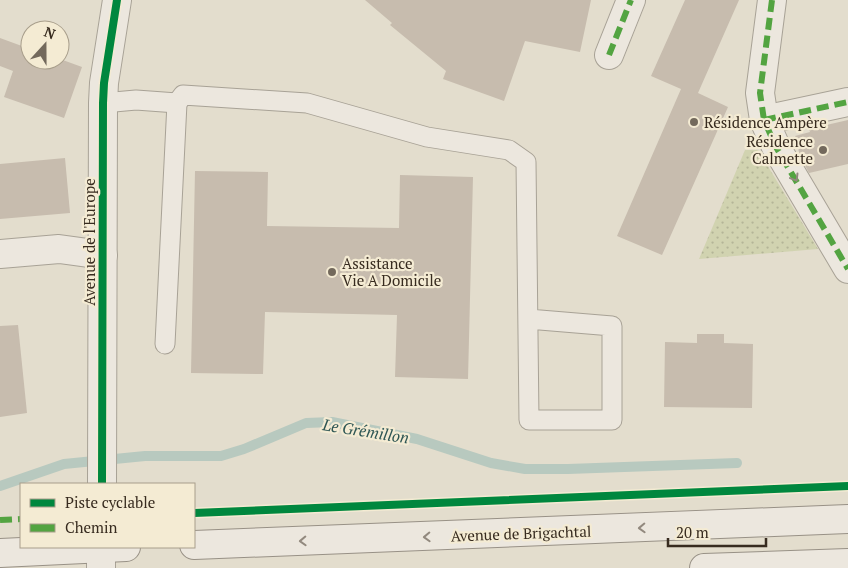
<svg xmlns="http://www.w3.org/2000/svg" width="848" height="568" font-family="'PT Serif',serif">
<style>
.park{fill:url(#park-dots)}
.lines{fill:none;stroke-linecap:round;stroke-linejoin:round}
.stream{stroke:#b8c9bf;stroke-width:10}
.building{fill:#c7bcae}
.service-casing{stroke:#a8a296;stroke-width:21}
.minor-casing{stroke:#a8a296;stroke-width:30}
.tertiary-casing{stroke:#a8a296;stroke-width:30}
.secondary-casing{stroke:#989186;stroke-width:30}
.service{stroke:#ece7de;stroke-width:19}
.minor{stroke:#ece7de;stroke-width:28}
.tertiary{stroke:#ece7de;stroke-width:28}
.secondary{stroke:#ece7de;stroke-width:28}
.quiet{stroke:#53a441;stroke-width:6;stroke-dasharray:12 6;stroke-linecap:butt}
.cycleway-casing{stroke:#f4ebd3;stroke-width:11}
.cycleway{stroke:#00873e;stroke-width:8}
.oneway{stroke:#92897e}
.poi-dot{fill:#73695c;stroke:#f4ebd3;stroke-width:2}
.labels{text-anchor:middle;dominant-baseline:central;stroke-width:4.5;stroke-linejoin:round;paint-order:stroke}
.poi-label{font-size:15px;fill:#372b1f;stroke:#f4ebd3;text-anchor:start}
.street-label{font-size:15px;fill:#372b1f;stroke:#f4ebd3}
.water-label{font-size:16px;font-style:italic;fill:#2e5654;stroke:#f4ebd3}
</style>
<defs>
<pattern id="park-dots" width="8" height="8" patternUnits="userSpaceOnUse" patternTransform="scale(1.25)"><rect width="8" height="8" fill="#d1d3b0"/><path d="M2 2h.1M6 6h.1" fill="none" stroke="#b4b597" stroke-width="1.8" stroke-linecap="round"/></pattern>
</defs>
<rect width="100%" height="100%" fill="#e3ddcd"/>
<polygon class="park" points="745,150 758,150 818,249 699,259"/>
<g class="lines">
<polyline class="stream" points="0,486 64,464 145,456 221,456 244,449 306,423 332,422 417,439 491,463 525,469 568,469 737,463"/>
</g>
<g class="building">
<polygon points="365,0 591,0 580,52 525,41 504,101 443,79 446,71 390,25 392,23"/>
<polygon points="685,0 739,0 698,93 728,107 662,255 617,236 681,89 651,76"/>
<polygon points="0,38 30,49 30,60 60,59 82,67 64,118 4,97 13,71 0,66"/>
<polygon points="848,120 848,164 809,173 800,156 795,136 810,132 809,129"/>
<polygon points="65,158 70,213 0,219 0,164"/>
<polygon points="195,171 268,172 267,226 399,228 400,175 473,177 468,379 395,377 397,315 265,312 263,374 191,373"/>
<polygon points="18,325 27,413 0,417 0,326"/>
<polygon points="697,334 724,334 724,343 753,344 752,408 664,407 665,342 697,343"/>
</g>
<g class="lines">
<defs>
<g id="service">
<polyline points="103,103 136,100 177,103 183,95 307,103 427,137 509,150 526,162 529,420 612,420 612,326 528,319"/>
<polyline points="165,344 177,103"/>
</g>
<g id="minor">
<polyline points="772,0 760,93 764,120 776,147 848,269"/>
<polyline points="609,55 631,0"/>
<polyline points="764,120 848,102"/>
<polyline points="0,254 59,249 103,255"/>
</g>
<g id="tertiary">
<polyline points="102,484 103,103 104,83 117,0"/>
<polyline points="101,547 101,568"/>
</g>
<g id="secondary">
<polyline points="194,545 848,519"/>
<polyline points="0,553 126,547"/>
<polyline points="704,568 848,563"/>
</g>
</defs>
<use href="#service" class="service-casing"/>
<use href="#minor" class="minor-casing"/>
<use href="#tertiary" class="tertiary-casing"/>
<use href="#secondary" class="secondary-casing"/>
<use href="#service" class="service"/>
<use href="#minor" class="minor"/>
<use href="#tertiary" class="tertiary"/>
<use href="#secondary" class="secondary"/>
<g class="quiet">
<polyline points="772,0 760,93 764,120 776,147 848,269"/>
<polyline points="609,55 631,0"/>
<polyline points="764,120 848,102"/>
<polyline points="0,520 21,519"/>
</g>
<defs>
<g id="cycleway">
<polyline points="102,484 103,103 104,83 117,0"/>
<polyline points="194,513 848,486"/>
</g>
</defs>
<use href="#cycleway" class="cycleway-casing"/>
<use href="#cycleway" class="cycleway"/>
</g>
<defs><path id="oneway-chevron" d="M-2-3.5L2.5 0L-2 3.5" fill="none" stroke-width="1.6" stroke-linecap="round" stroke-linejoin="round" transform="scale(1.25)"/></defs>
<g class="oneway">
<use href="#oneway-chevron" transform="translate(795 178) rotate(59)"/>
<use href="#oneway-chevron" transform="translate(642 528) rotate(178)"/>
<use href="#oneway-chevron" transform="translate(427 537) rotate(178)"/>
<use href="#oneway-chevron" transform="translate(303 541) rotate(178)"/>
</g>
<g class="poi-dot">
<circle cx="694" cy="122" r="5"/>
<circle cx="823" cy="150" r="5"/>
<circle cx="332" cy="272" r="5"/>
</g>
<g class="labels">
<g class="poi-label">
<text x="704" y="122">Résidence Ampère</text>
<text x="813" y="141" text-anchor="end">Résidence<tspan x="813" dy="17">Calmette</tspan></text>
<text x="342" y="263">Assistance<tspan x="342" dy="17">Vie A Domicile</tspan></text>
</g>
<g class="street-label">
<text transform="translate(89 242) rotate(-90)">Avenue de l'Europe</text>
<text transform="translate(521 533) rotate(-2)">Avenue de Brigachtal</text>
</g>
<g class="water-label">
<text transform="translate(366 431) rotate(9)">Le Grémillon</text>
</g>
</g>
<rect x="20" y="483" width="175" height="65" fill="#f4ebd3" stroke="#a89e8b"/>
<rect x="30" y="499" width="25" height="8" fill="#00873e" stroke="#a89e8b"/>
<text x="65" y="508" font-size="15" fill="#372b1f">Piste cyclable</text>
<rect x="30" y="524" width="25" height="8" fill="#53a441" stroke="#a89e8b"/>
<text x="65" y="533" font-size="15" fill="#372b1f">Chemin</text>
<g transform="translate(45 45) rotate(21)"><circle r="24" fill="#f4ebd3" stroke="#a89e8b"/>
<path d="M0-4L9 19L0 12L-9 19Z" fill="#73695c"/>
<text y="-8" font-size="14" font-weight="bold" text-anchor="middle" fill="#372b1f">N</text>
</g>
<path d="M668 538v8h98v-8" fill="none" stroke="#372b1f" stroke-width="2.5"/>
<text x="676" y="538" font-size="15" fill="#372b1f" stroke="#f4ebd3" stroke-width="4" paint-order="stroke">20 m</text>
</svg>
